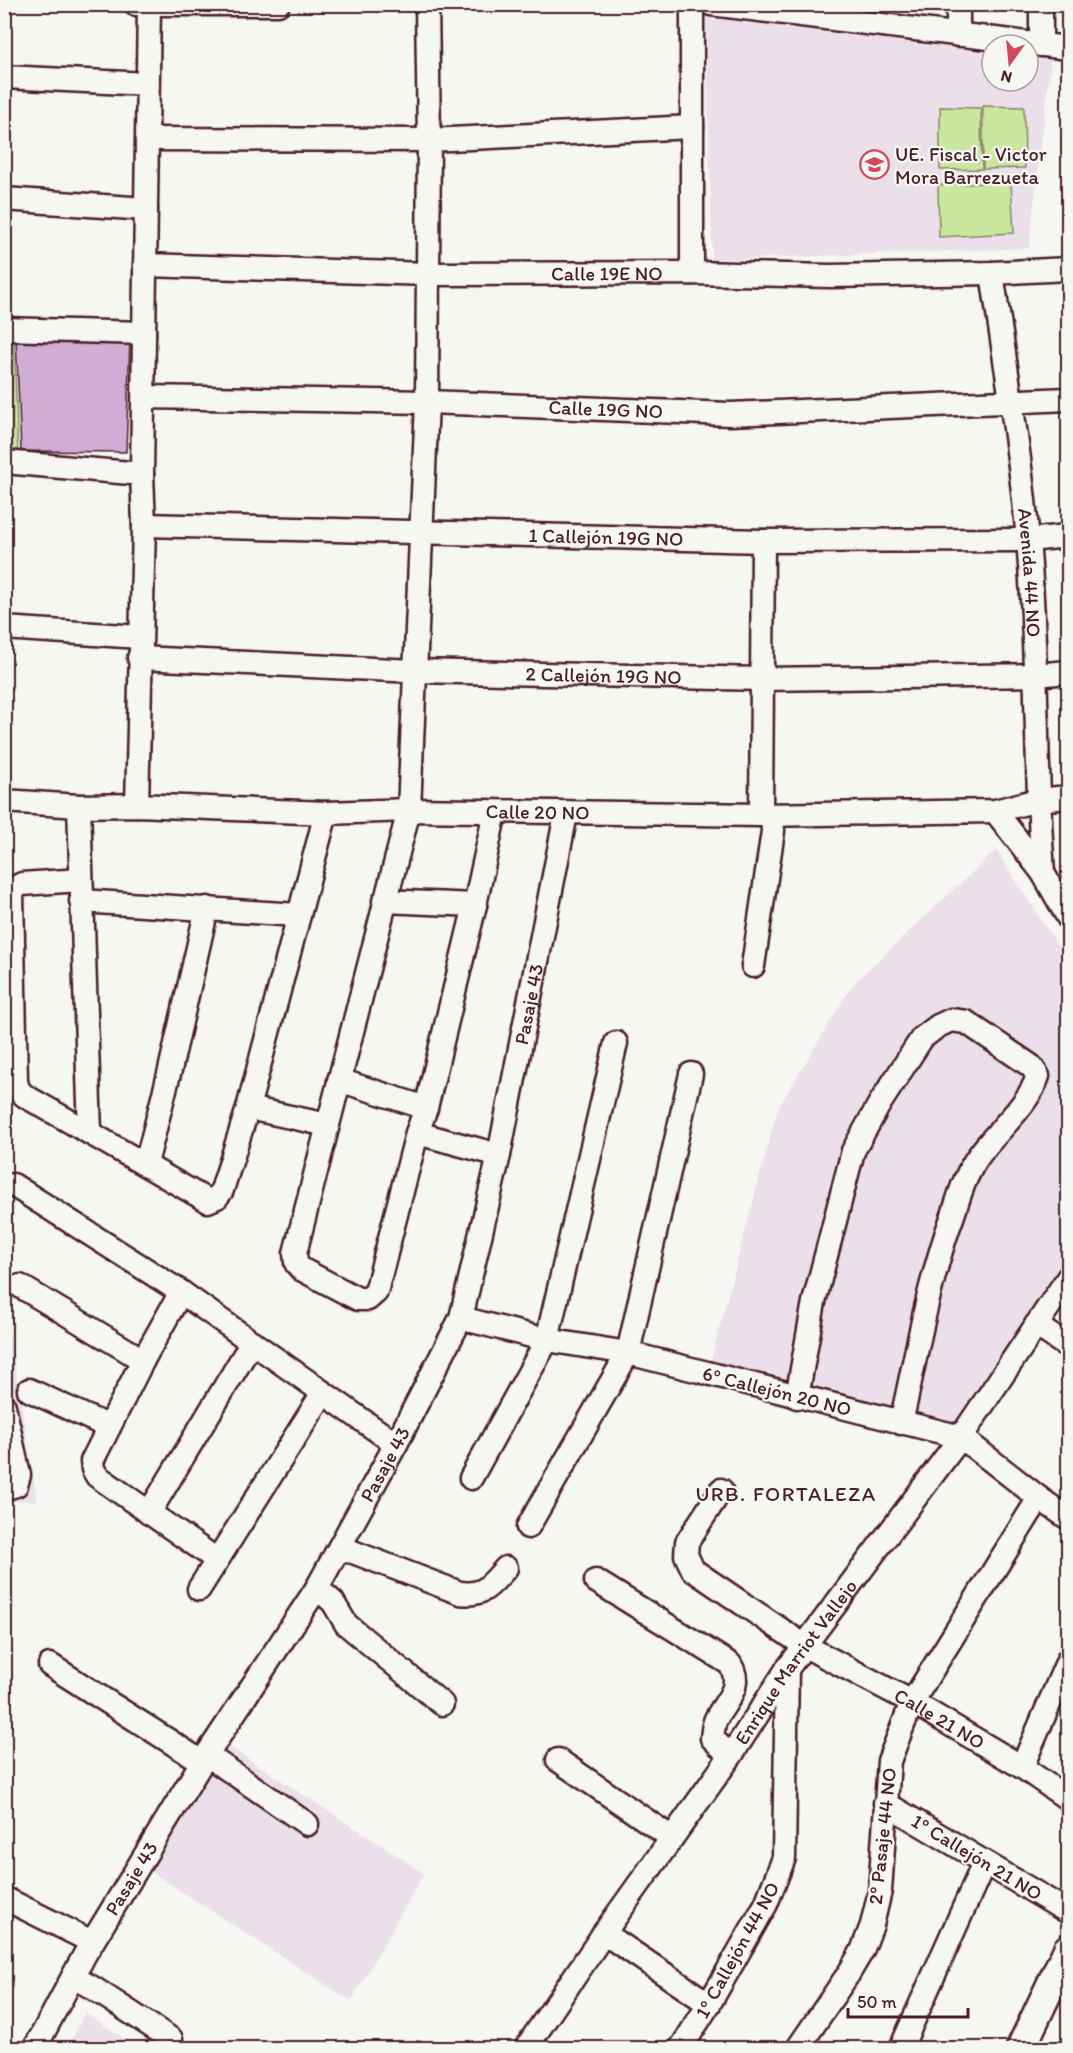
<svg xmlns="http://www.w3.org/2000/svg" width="1073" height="2053" font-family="Itim,sans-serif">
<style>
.built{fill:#ebe0e9}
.green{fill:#cae79e;stroke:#8a8364;stroke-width:1.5}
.building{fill:#d1acd5;stroke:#4a1f2b;stroke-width:1.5}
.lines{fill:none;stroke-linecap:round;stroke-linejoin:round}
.minor-casing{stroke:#4a1f2b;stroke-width:27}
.major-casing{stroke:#4a1f2b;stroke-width:33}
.minor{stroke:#f6f6f2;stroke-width:22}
.major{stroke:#f6f6f2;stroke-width:28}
.labels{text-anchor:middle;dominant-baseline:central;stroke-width:4.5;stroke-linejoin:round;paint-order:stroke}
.poi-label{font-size:20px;fill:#4a1f2b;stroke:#f6f6f2;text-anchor:start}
.street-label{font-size:20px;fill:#4a1f2b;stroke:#f6f6f2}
.neighbourhood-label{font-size:21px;letter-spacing:1.5px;fill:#4a1f2b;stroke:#f6f6f2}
</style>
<rect width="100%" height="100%" fill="#f6f6f2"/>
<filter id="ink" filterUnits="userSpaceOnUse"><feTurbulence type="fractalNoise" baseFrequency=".0167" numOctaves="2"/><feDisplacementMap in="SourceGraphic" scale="12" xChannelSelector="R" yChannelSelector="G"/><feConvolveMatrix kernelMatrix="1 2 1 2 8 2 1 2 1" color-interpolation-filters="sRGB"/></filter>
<g filter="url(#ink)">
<g class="built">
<polygon points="706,17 992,53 992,81 1028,81 1028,57 1051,60 1029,248 712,260"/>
<polygon points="996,850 1068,961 1068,1255 968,1412 961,1419 949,1423 710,1363 778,1108 853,984"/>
<polygon points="5,1304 37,1501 5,1501"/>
<polygon points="224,1743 424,1873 351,2001 148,1870"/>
<polygon points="85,2013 138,2048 67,2048"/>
</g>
<g class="green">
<polygon points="983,106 1024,107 1025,168 983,169"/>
<polygon points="940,107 981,108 982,169 940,170"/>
<polygon points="1011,182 1014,233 939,237 938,185"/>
<polygon points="5,336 14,336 18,457 5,455"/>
</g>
<polygon class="building" points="16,337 130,340 126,452 21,451"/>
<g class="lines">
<defs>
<g id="minor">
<polyline points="136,4 278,4"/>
<polyline points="427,4 429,140 427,402 409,810 295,1253 296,1263 301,1269 358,1299 368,1299 376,1292 417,1133 426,1108 475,905 495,812"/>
<polyline points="692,4 692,273"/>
<polyline points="711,4 1068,48"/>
<polyline points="958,4 958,35"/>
<polyline points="1041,45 1041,4"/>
<polyline points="4,77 148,84"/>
<polyline points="148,139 429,140 692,127"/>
<polyline points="4,199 146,209"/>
<path id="s1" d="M145 265 428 274 692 273 830 276 992 273 1068 269"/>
<path id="s2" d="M992 273C1005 362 1020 451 1028 540 1038 651 1035 762 1043 873"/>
<polyline points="4,329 144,333"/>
<path id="s3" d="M144 397 427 402 730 414 1068 399"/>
<polyline points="4,462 142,474"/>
<path id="s4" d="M144 525 763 541 1028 540 1068 536"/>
<polyline points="4,628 140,637"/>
<path id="s5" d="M139 658 415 671 762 679 1036 675 1068 672"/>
<path id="s6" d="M4 801 79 806 137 805 326 813 409 810 761 815 995 811 1038 800 1068 797"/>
<polyline points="137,805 144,525 142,474 149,4"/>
<polyline points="79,806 90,1133 208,1201 217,1197 222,1190 248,1108 326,813"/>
<polyline points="995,811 1043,873 1068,917"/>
<polyline points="761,815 763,541"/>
<polyline points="81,880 22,884 16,887 12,894 16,1082 19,1091 25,1096 90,1133"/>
<polyline points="81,901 299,915"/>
<polyline points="384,901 475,905"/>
<polyline points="753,966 773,831 772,815"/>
<polyline points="339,1080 426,1108"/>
<polyline points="248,1108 328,1125"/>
<polyline points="417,1133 499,1155"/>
<polyline points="146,1164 170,1070 207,908"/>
<polyline points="13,1185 181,1292 396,1444"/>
<polyline points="20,1286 143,1360"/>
<polyline points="181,1292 143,1360 92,1461 93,1469 97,1476 217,1560"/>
<polyline points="461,1318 547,1340 628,1353 961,1437 1039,1498 1068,1518"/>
<polyline points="1036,1325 1068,1347"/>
<polyline points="29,1390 109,1427"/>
<path d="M797 1397 814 1302 853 1151 880 1103 922 1038 938 1026 951 1020 966 1022 1031 1066 1038 1076C1026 1112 985 1138 969 1172 962 1185 958 1200 953 1215 928 1282 917 1353 901 1423"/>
<polyline points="4,1406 19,1475 16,1485 4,1489"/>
<polyline points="471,1478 547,1340 616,1043"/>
<path id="s7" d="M721 1490 687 1542 686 1555 693 1570 805 1646 912 1702 1022 1767 1068 1799"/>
<polyline points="149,1513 252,1342"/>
<polyline points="528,1527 628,1353 691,1074"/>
<path d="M339 1550 353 1552 460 1593C485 1596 490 1585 506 1568"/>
<path d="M596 1581 730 1664C744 1687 726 1699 716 1719 713 1725 713 1732 712 1738L722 1748 732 1754"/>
<polyline points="317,1588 333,1602 346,1624 442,1704"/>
<polyline points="199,1589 323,1393"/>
<polyline points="50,1665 202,1762"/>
<polyline points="207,1755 307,1824"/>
<polyline points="558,1760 672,1838"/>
<polyline points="1022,1767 1068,1660"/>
<polyline points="885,1803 1068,1912"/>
<polyline points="4,1898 92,1942"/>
<polyline points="604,1933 709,2004"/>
<polyline points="73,1977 93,1988 171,2039"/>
<path id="s8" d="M35 2048 85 1954 202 1762 317 1588 396 1444 461 1318 499 1155 566 814"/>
<path id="s9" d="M526 2048 604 1933 732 1754 787 1669 961 1437 1068 1278"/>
<polyline points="681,2048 709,2004 766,1904 784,1858 787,1669"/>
<polyline points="798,2048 849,1973 862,1951 872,1925 880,1891 889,1761 912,1702 1039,1498"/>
<polyline points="901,2048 984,1863"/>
</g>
<polyline id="major" points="1021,2048 1068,1949"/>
</defs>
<use href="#minor" class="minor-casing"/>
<use href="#major" class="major-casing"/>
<use href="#minor" class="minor"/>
<use href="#major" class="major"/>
</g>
</g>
<defs>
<symbol id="school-ring" viewBox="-11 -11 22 22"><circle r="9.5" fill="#f6f6f2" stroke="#d1495b" stroke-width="1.5"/><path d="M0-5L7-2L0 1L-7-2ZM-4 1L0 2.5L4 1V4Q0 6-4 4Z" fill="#d1495b"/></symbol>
</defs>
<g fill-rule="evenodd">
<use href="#school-ring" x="858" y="148" width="33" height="33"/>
</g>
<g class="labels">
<g class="poi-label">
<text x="895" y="154">UE. Fiscal - Victor<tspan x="895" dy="23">Mora Barrezueta</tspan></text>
</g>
<g class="street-label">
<text stroke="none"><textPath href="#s1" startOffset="462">Calle 19E NO</textPath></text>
<text stroke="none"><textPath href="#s3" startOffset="462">Calle 19G NO</textPath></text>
<text stroke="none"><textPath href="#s4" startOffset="462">1 Callejón 19G NO</textPath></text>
<text stroke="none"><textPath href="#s2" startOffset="302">Avenida 44 NO</textPath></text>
<text stroke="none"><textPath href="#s5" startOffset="465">2 Callejón 19G NO</textPath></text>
<text stroke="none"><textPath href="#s6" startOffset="534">Calle 20 NO</textPath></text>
<text stroke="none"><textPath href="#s8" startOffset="1167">Pasaje 43</textPath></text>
<text transform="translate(777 1391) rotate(14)">6º Callejón 20 NO</text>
<text stroke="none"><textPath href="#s8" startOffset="681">Pasaje 43</textPath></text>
<text stroke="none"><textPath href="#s9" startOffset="471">Enrique Marriot Vallejo</textPath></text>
<text stroke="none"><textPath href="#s7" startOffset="380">Calle 21 NO</textPath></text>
<text transform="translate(882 1836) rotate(-84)">2º Pasaje 44 NO</text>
<text transform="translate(977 1857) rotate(31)">1º Callejón 21 NO</text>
<text stroke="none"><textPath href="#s8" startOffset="195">Pasaje 43</textPath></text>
<text transform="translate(737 1950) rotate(-61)">1º Callejón 44 NO</text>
</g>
<g class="neighbourhood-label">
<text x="786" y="1493">URB. FORTALEZA</text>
</g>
</g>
<rect width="1073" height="2053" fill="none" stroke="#f6f6f2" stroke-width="24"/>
<rect x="12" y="12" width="1049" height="2029" fill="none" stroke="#4a1f2b" stroke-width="2" filter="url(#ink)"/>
<g transform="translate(1010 63) rotate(195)"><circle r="28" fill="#f6f6f2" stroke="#b1a0a2" stroke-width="1.5"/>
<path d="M0-4.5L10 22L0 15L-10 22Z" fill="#d1495b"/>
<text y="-9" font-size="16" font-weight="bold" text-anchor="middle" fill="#4a1f2b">N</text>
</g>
<path d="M848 2008v9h120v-9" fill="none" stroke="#4a1f2b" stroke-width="3"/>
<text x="857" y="2008" font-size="18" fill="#4a1f2b" stroke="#f6f6f2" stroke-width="4.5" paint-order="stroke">50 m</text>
</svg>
